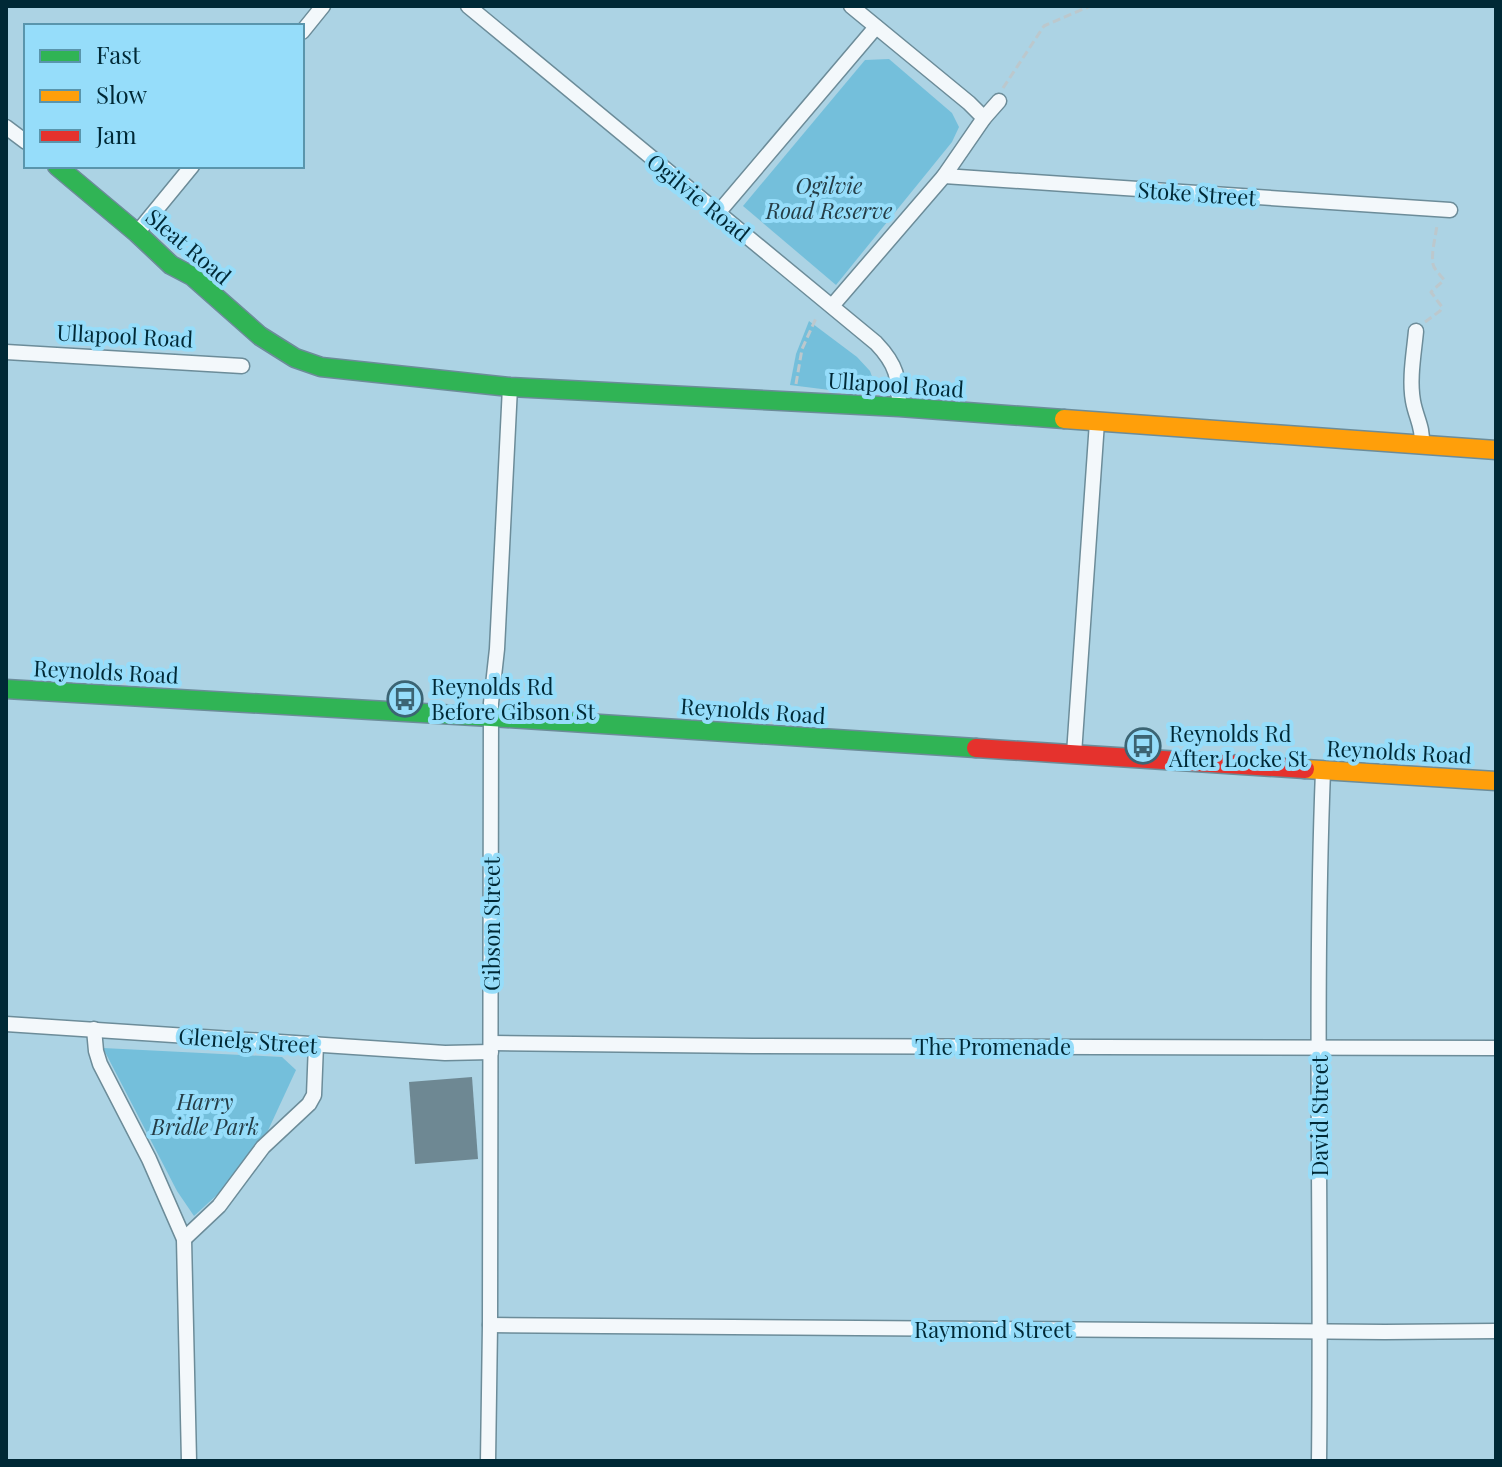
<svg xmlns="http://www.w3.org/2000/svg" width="1502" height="1467" font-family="'Playfair Display',serif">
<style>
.green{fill:#74bfdb}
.building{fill:#6e8893}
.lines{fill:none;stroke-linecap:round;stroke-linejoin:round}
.street-casing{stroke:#6c8c99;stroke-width:17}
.fast-casing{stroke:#6c8c99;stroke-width:21}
.slow-casing{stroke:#6c8c99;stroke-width:21}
.jam-casing{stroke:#6c8c99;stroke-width:21}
.path{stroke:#bcc8cd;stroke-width:3;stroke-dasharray:8 4;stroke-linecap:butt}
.street{stroke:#f3f8fb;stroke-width:14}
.fast{stroke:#30b455;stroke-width:18}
.slow{stroke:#ff9f0a;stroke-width:18}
.jam{stroke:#e5322d;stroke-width:18}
.labels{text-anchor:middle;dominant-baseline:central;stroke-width:8;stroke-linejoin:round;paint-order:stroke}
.park-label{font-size:22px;font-style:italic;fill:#253d46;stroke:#96ddfa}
.street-label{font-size:22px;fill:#002936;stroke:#96ddfa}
.poi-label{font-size:22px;fill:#002936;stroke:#96ddfa;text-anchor:start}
</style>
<rect width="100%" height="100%" fill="#acd3e4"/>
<g class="green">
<polygon points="889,59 952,113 959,127 952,142 836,285 743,206 865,60"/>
<polygon points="809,321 857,357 870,371 875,385 861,394 790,385 796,354"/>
<polygon points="103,1048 282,1057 296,1070 265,1137 231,1182 194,1216 177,1191"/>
</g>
<polygon class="building" points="472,1077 478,1159 415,1164 409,1082"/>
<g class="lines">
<defs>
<g id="street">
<path d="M468 6 876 343C897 365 899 378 899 407"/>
<polyline points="851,6 969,103 984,118"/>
<polyline points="302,32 323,6"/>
<polyline points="6,127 26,142"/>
<polyline points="944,176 1450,210"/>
<polyline points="718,213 876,27"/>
<polyline points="137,233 192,166"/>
<polyline points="832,306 944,176 984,118 999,101"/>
<path d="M1416 331C1414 353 1409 379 1413 401 1416 418 1423 426 1422 445"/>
<polyline points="6,352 242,366"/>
<polyline points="1074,754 1097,422"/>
<polyline points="6,1024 445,1053 491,1052"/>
<polyline points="94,1029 96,1051 100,1064 149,1159 184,1239 189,1461"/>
<polyline points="491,1043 753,1046 1496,1048"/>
<polyline points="184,1239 219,1206 263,1147 309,1104 314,1095 316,1044"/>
<polyline points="490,1325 1385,1332 1496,1331"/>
<polyline points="488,1461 490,1325 491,703 497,649 510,387"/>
<path d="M1319 1461C1322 1231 1314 1001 1323 771"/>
</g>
<g id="fast">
<polyline points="57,166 137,233 171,265 192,276 260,336 295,358 321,367 510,387 899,407 1064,419"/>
<polyline points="6,689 491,717 976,748"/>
</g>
<g id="slow">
<polyline points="1064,419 1496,450"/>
<polyline points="1305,769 1496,781"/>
</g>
<polyline id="jam" points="976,748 1305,769"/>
</defs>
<use href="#street" class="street-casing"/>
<use href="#fast" class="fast-casing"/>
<use href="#slow" class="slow-casing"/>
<use href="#jam" class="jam-casing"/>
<g class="path">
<polyline points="1003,88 1044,26 1090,6"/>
<path d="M1425 322 1440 311 1442 307 1431 292 1444 280C1441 275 1434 270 1433 264 1431 252 1436 236 1437 224"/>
<polyline points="796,384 802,349 817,316"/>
</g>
<use href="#street" class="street"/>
<use href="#fast" class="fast"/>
<use href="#slow" class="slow"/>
<use href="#jam" class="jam"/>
</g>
<defs>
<symbol id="bus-ring" viewBox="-11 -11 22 22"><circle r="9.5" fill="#96ddfa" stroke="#3c6473" stroke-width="1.5"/><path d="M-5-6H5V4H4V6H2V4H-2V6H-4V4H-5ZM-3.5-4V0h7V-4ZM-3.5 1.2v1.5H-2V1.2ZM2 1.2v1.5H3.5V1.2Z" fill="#3c6473"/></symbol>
</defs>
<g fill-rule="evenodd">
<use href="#bus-ring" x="385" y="679" width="40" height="40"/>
<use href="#bus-ring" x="1123" y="726" width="40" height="40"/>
</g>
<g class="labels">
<g class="park-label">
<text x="829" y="185">Ogilvie<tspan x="829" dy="25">Road Reserve</tspan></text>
<text x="205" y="1101">Harry<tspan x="205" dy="25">Bridle Park</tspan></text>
</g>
<g class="street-label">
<text transform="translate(1197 193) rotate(4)">Stoke Street</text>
<text transform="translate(699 197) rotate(39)">Ogilvie Road</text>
<text transform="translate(189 246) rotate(40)">Sleat Road</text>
<text transform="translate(125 335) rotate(3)">Ullapool Road</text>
<text transform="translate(896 384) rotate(4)">Ullapool Road</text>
<text transform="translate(106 671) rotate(3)">Reynolds Road</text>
<text transform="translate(753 710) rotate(4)">Reynolds Road</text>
<text transform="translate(1399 751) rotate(3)">Reynolds Road</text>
<text transform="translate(491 924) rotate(-90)">Gibson Street</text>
<text transform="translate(248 1040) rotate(4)">Glenelg Street</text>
<text x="993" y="1046">The Promenade</text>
<text transform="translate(1319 1116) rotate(-90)">David Street</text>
<text x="993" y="1329">Raymond Street</text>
</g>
<g class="poi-label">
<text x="431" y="686">Reynolds Rd<tspan x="431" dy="25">Before Gibson St</tspan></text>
<text x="1169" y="733">Reynolds Rd<tspan x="1169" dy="25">After Locke St</tspan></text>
</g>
</g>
<rect width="1502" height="1467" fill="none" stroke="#002936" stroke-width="16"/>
<rect x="24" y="24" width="280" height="144" fill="#96ddfa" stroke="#5a95ac" stroke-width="2"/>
<rect x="40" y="50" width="40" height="12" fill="#30b455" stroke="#5a95ac" stroke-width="2"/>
<text x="96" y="64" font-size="24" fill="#002936">Fast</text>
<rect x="40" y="90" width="40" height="12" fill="#ff9f0a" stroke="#5a95ac" stroke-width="2"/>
<text x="96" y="104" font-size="24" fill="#002936">Slow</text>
<rect x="40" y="130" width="40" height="12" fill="#e5322d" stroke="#5a95ac" stroke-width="2"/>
<text x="96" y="144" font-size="24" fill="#002936">Jam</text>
</svg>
